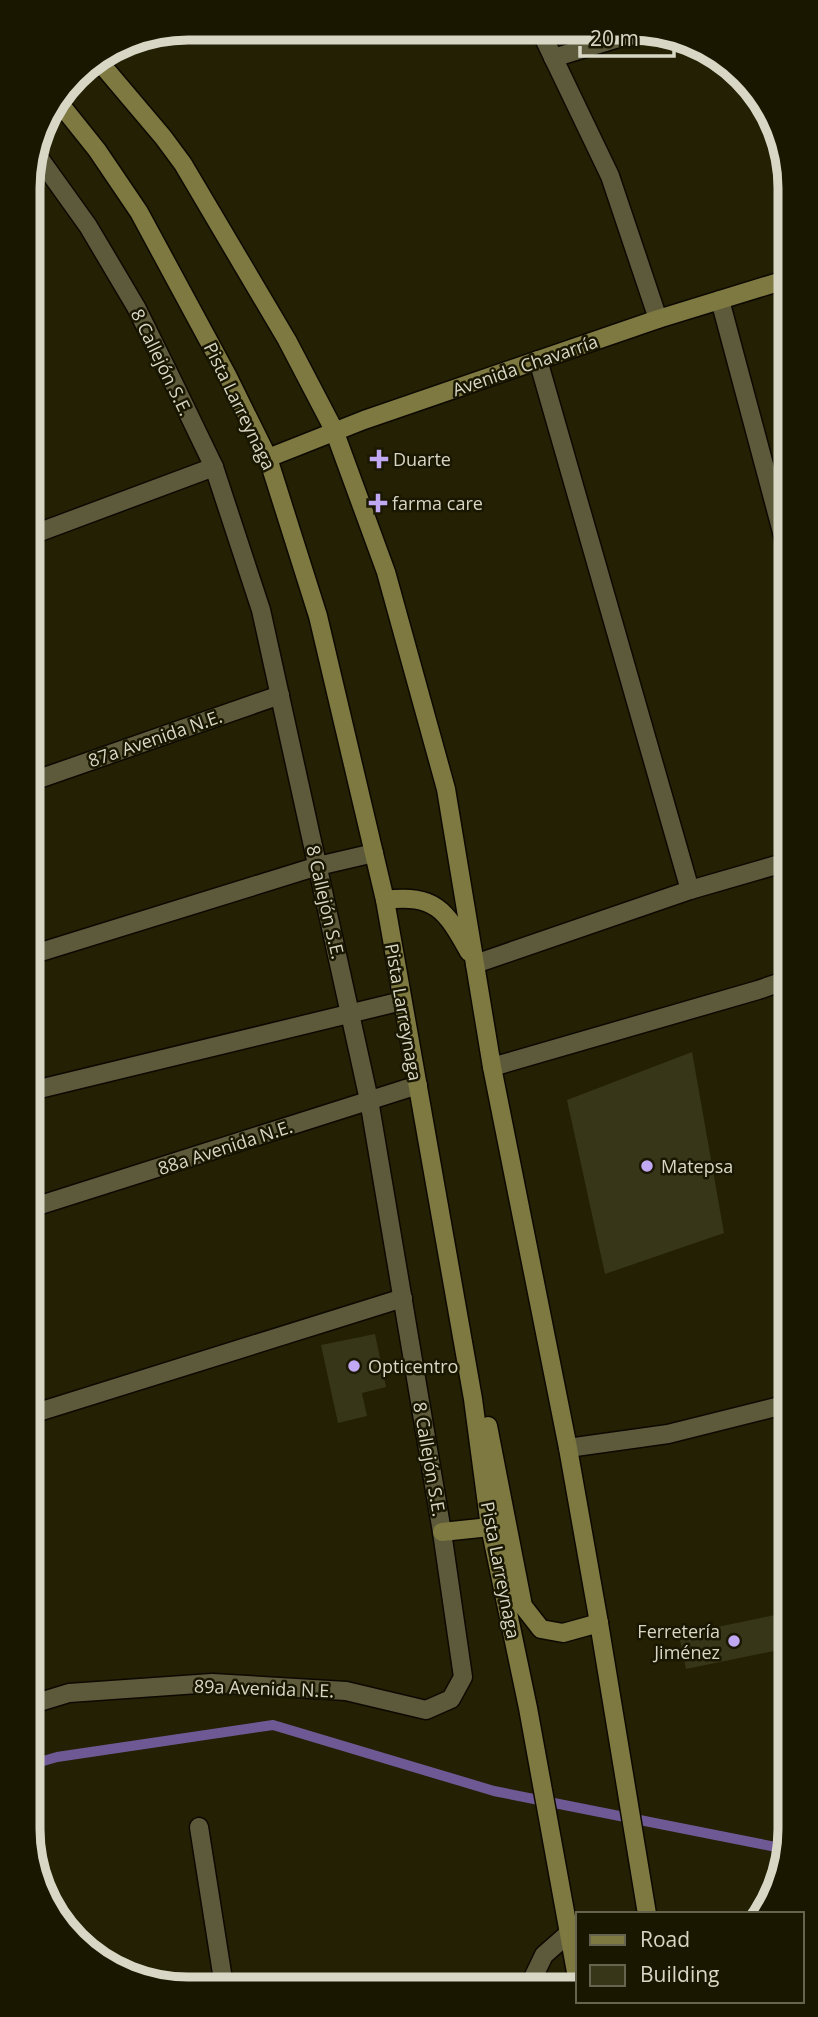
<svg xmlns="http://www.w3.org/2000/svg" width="818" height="2017" font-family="'Open Sans',sans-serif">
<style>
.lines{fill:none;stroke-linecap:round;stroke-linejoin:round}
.stream{stroke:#6e5995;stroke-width:10}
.building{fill:#383619}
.street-casing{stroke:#0d0900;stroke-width:21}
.secondary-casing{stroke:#0d0900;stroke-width:21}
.street{stroke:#5d5a3c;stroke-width:18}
.secondary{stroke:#7e7940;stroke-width:18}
.poi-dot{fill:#c1a8f3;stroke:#1a1700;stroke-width:2.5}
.labels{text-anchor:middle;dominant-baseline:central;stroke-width:5;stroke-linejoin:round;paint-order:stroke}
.street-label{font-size:18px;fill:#d8d7c6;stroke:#1a1700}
.poi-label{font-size:18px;fill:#d8d7c6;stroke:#1a1700;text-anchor:start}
.rim{fill:none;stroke:#d8d7c6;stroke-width:9}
</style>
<rect width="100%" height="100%" fill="#232003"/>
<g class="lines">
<polyline class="stream" points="33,1764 57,1757 273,1725 494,1791 786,1849"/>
</g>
<g class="building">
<polygon points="692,1052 724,1233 605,1274 567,1100"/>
<polygon points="375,1334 386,1387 362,1393 367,1416 338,1423 321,1345"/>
<polygon points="789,1612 789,1648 686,1669 679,1635"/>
</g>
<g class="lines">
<defs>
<g id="street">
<polyline points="540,30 610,176 658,319"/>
<polyline points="553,58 642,31"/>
<polyline points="720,300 786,547"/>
<polyline points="538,360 690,890"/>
<polyline points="29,536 214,467"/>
<polyline points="30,782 280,695"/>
<polyline points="31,955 318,866 374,853"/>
<polyline points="475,964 690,890 787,862"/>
<polyline points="492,1067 758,990 787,980"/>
<polyline points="31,1091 402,1001"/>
<polyline points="31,1208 418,1085"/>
<polyline points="32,1414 403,1298"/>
<polyline points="568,1448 668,1434 788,1404"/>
<polyline points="33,1704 69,1693 212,1683 346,1691 426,1710 451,1699 463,1677 442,1532 369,1100 261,610 214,467 174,384 136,307 88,226 35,152"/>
<polyline points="199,1827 224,1986"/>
<polyline points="530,1984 544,1955 569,1933"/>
</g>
<g id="secondary">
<polyline points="97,59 163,137 183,164 287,340 334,430 386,572 446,789 492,1067 568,1448 599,1623 647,1914"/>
<polyline points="57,100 97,150 139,212 227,375 268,458 318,616 385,900 473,1399 490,1527 528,1708 578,1983"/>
<polyline points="268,458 364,420 658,319 785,280"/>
<path d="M385 900C435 894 446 910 469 952"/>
<polyline points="488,1426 523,1606 541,1629 563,1633 599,1623"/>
<polyline points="442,1532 490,1527"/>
</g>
</defs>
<use href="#street" class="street-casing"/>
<use href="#secondary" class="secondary-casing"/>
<use href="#street" class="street"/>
<use href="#secondary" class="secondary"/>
</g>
<g class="poi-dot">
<path d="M375.5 448.5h7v7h7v7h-7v7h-7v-7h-7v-7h7z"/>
<path d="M374.5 492.5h7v7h7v7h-7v7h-7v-7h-7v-7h7z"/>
<circle cx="647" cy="1166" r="7"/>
<circle cx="354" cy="1366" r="7"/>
<circle cx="734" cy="1641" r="7"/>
</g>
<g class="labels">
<g class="street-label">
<text transform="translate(162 362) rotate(64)">8 Callejón S.E.</text>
<text transform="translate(525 365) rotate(-19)">Avenida Chavarría</text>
<text transform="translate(240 406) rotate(64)">Pista Larreynaga</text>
<text transform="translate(155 738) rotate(-19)">87a Avenida N.E.</text>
<text transform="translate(326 902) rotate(77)">8 Callejón S.E.</text>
<text transform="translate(404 1012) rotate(80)">Pista Larreynaga</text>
<text transform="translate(225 1147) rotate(-18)">88a Avenida N.E.</text>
<text transform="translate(430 1459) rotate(80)">8 Callejón S.E.</text>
<text transform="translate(501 1570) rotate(79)">Pista Larreynaga</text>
<text transform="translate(264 1688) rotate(2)">89a Avenida N.E.</text>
</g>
<g class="poi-label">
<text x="393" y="459">Duarte</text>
<text x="392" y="503">farma care</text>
<text x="661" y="1166">Matepsa</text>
<text x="368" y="1366">Opticentro</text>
<text x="720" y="1631" text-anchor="end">Ferretería<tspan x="720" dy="21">Jiménez</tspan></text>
</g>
</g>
<path d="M0 0H818V2017H0ZM188 40H630A148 148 0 0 1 778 188V1829A148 148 0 0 1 630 1977H188A148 148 0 0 1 40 1829V188A148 148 0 0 1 188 40Z" fill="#1a1700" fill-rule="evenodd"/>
<path class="rim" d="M188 40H630A148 148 0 0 1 778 188V1829A148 148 0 0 1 630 1977H188A148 148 0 0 1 40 1829V188A148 148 0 0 1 188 40Z"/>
<rect x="576" y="1912" width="228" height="91" fill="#1a1700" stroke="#66644f" stroke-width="2"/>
<rect x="590" y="1935" width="35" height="10" fill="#7e7940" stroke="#66644f" stroke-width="2"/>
<text x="640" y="1947" font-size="21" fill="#d8d7c6">Road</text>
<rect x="590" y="1965" width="35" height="21" fill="#383619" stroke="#66644f" stroke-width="2"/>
<text x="640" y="1982" font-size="21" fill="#d8d7c6">Building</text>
<path d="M580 46v10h94v-10" fill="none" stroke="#d8d7c6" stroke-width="3.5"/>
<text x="590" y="46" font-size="21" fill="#d8d7c6" stroke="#1a1700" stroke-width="5" paint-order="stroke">20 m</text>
</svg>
